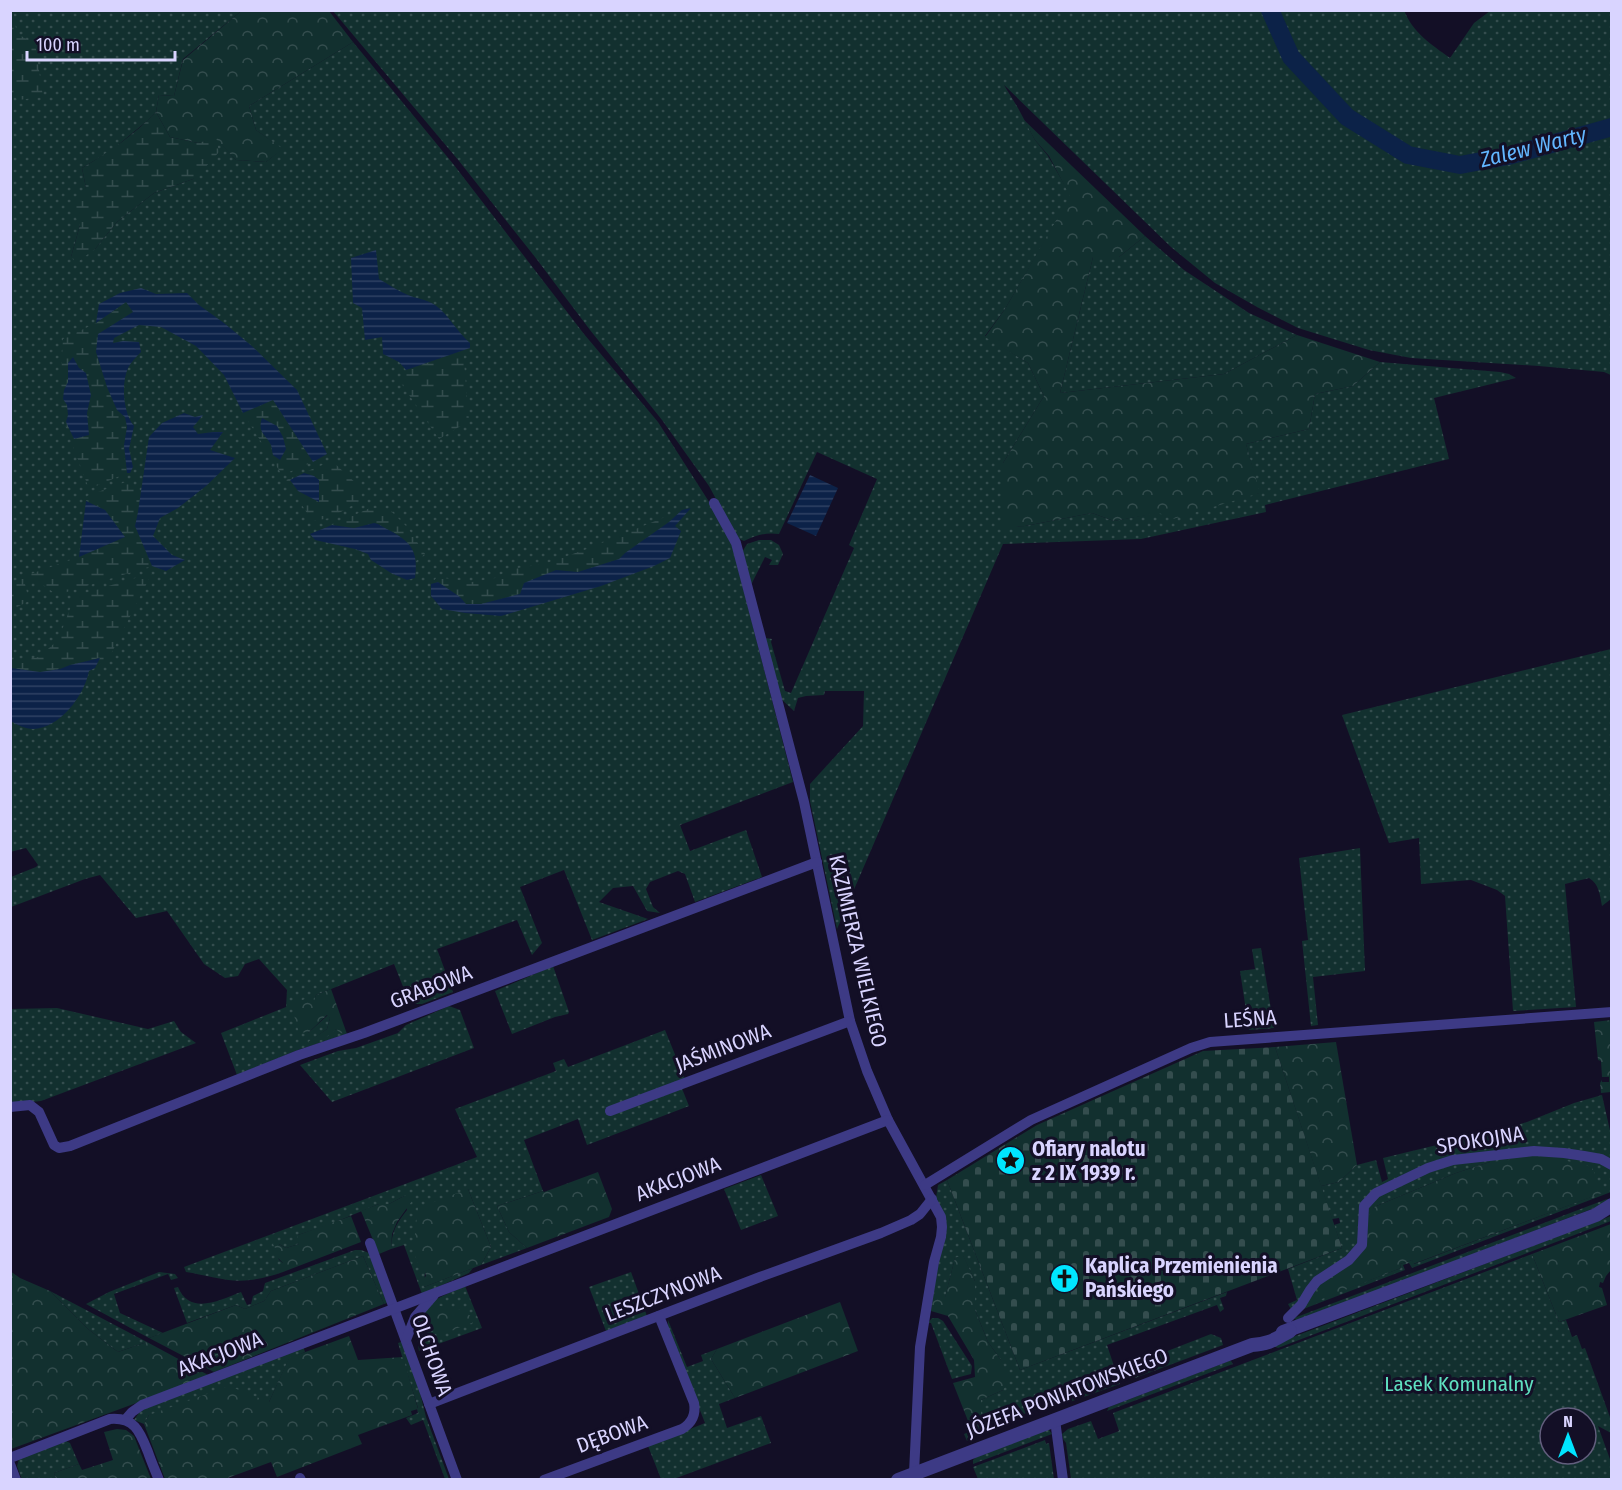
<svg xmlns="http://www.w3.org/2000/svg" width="1622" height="1490" font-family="'Fira Sans Condensed',sans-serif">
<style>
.green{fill:url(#green-dots);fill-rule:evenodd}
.forest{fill:url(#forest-crowns)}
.wetland{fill:url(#wetland-marsh)}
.cemetery{fill:url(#cemetery-stones)}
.water{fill:url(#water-rules)}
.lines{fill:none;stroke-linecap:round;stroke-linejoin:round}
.river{stroke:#0c2248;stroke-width:18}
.minor{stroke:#3d3a85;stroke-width:10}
.tertiary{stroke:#3d3a85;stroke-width:14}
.labels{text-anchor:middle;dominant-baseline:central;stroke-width:6;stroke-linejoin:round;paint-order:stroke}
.street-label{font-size:21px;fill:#d9d4ff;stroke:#130f26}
.poi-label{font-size:21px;font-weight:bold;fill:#d9d4ff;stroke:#130f26;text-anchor:start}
.park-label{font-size:21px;fill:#5fe0c0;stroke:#130f26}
.water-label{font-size:22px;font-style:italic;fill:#62b6ff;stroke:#130f26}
</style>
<defs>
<pattern id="green-dots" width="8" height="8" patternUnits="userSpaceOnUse" patternTransform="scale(1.5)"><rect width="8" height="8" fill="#12302f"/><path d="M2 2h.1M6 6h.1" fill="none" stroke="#344d4e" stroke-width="1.8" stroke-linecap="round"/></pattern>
<pattern id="forest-crowns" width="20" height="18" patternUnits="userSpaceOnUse" patternTransform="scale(1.5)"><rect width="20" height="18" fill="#12302f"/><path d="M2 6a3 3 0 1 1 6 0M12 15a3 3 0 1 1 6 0" fill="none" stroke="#344d4e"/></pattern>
<pattern id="wetland-marsh" width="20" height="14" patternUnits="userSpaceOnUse" patternTransform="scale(1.5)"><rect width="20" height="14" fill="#12302f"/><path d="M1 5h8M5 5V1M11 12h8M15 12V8" fill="none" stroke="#344d4e"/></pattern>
<pattern id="cemetery-stones" width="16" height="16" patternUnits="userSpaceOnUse" patternTransform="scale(1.5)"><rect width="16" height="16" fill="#12302f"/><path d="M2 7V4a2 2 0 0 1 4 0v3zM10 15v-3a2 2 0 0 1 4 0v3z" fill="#344d4e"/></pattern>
<pattern id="water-rules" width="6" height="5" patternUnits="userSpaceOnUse" patternTransform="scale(1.5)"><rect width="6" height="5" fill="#0c2248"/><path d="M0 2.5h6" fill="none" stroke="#2f4163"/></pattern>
</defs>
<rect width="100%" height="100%" fill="#130f26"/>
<g class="green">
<path d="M1404 10C1412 32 1432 45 1450 58L1474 23 1490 11H1611V375L1604 372 1539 366 1411 358 1369 350 1298 328 1257 307 1215 283 1171 247 1004 85 1018 108 1035 140 1048 156 1071 196 1005 309 985 336 1028 363 1044 396 1003 463V527L1025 526 1092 513 1114 521 1259 493 1246 444 1309 429 1315 394 1353 386 1380 362 1500 372 1509 374 1516 378 1434 398 1449 459 1265 505 1266 512 1141 539 1003 544 837 929 810 801V784L863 726 864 691H825L824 695 806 696 798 698 794 711 779 697 742 552 747 544 759 540H771L779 545 783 554 778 565H769L772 560 765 557 751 585 765 638 772 639 771 642 785 691 791 693 854 548 849 545 877 479 817 452 779 534C766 532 757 535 744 541L737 538 709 486 662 420 590 330 535 257 459 161 333 11Z"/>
<polygon points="11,11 246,11 240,12 183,59 174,96 159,95 156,112 147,121 112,150 82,168 86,188 80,225 71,257 95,249 117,222 154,193 193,179 216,138 236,160 266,162 282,149 256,130 249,106 353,42 454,165 584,334 658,422 729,533 793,782 680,825 690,851 746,830 762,877 695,902 685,874 678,871 650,882 646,889 653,907 660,913 647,911 633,886 613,888 599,902 648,919 592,940 564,870 520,887 542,943 532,955 517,920 437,949 453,992 422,1004 410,1004 394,964 316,995 308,1033 328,1015 330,1018 327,1029 309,1042 336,1029 347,1034 298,1050 237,1075 221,1033 286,1007 287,990 259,959 245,964 238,976 225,978 204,964 167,911 136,918 100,875 85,879 11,907 11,877 36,867 38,865 26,848 10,852"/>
<polygon points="1145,236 1184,270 1249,313 1297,335 1224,374 1060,393 1093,257 1119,257"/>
<path d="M1611 649V899L1602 906C1600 895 1599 884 1589 878L1565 884 1576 1007 1513 1011 1505 896 1497 890 1471 880 1421 884 1419 838 1389 843 1342 715Z"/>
<polygon points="1360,848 1365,971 1313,977 1318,1025 1311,1026 1302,941 1308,940 1299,858"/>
<polygon points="1261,948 1274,1028 1249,1030 1240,971 1255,969 1252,949"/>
<polygon points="553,966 569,1012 568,1014 555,1017 512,1034 495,991"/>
<polygon points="449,1006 460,1010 474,1048 332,1102 300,1065 338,1051 356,1048 398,1033 406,1025"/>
<polygon points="57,1008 148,1029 174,1021 181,1032 196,1043 41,1101 11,1104 11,1009"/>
<path d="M665 1030 685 1079 679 1081 689 1106 587 1145 578 1119 524 1140 543 1191 497 1206 509 1232 527 1248 481 1265 491 1247 468 1189 425 1272 424 1287 473 1268 469 1273 422 1294 404 1245 391 1249C392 1231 396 1224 407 1210L404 1196 389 1204H379L328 1225 298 1235 299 1244 286 1248 279 1244 276 1250 279 1260 283 1263V1272C272 1276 261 1279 250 1280 229 1283 206 1275 186 1272L184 1267 477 1157 455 1109 556 1071 553 1063 564 1059 568 1067Z"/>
<path d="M1602 1095 1611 1135V1192L1412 1268 1409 1263 1403 1265 1405 1270 1293 1313 1288 1304 1297 1300 1288 1269 1342 1248 1334 1225 1340 1223 1339 1218 1332 1219 1321 1186 1339 1182 1357 1165 1376 1160 1382 1182 1388 1179 1383 1158 1507 1128 1527 1122 1574 1103ZM1490 1162 1601 1193 1414 1264 1412 1260 1400 1264 1401 1268 1304 1305 1351 1264 1374 1207 1456 1173Z"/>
<polygon points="761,1175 778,1216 741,1230 724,1189"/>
<polygon points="947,1180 1020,1370 1227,1292 1226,1296 1220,1298 1224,1309 1220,1312 1217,1305 1107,1345 1120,1384 1067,1403 1048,1405 1044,1397 1033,1401 1037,1409 998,1424 997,1422 984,1426 985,1429 967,1441 964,1434 981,1427 981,1400 1003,1390 1001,1360 988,1342 975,1310 975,1281 963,1256 955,1258 945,1298 932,1297 941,1250 936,1198 938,1185"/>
<polygon points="1607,1199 1610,1200 1610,1202 1297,1321 1294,1318"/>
<polygon points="1611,1216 1611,1221 1278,1348 1272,1345"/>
<path d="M355 1250H361L369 1253 391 1302 384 1304 363 1256 271 1291 264 1301 245 1309 236 1305 187 1323 174 1288 178 1287C190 1316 220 1300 241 1292L247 1305 251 1304 253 1296 263 1291 265 1283Z"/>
<path d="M1532 1254 1559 1322 1566 1320 1572 1337 1577 1335 1582 1349 1585 1348 1611 1420V1433L1598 1426 1611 1462V1479H1071L1066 1443 1063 1439 1062 1434 1068 1429 1091 1421 1098 1439 1119 1431 1113 1413ZM1550 1418H1586V1454H1550Z"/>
<polygon points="159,1272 175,1274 178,1278 171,1280 168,1274 114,1294 120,1313 163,1333 149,1338 86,1304 109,1292"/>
<polygon points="631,1272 647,1316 606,1331 589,1287"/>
<path d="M465 1286 482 1328 419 1351C412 1308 429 1301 465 1286Z"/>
<polygon points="50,1291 147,1342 118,1352 88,1329"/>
<polygon points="932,1318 938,1318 943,1321 972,1366 971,1374 952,1379 931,1323 928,1323"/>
<polygon points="668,1320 687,1367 703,1361 701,1355 717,1349 711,1359 735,1398 719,1404 727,1428 761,1416 771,1443 671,1480 661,1479 648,1446 705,1423 674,1344 668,1327"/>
<path d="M1211 1334 1221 1338 1223 1345 1135 1378C1131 1374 1131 1369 1134 1364Z"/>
<polygon points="404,1341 418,1385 426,1417 449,1479 445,1479 423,1420 411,1425 406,1418 418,1413 417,1409 418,1408 398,1343"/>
<polygon points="303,1346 305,1352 289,1359 269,1402 149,1415 144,1424 134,1420 141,1410"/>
<polygon points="1229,1361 1231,1361 1233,1364 1107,1411 1109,1407"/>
<polygon points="1046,1430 1049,1430 1052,1434 973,1464 973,1460 976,1457"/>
<polygon points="64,1440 70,1443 79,1464 54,1473 56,1479 22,1480 17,1466 19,1459"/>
<polygon points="1045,1440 1046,1444 1049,1443 1054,1479 978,1479 973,1467"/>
</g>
<g class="forest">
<polygon points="246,10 329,11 353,42 249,106 256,130 283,149 266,162 236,160 216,139 198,143 170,137 156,112 159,95 174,96 183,60 240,12"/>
<polygon points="1024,120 1145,236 1119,257 1093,257 1060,393 1224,374 1297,335 1380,362 1353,386 1315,394 1309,429 1246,444 1260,493 1173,519 1159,513 1114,521 1092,513 1025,526 1003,528 1003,463 1044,396 1028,363 985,337 1005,309 1070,196 1049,156 1035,140"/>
<polygon points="331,989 347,1034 340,1033 336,1029 324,1039 310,1043 308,1042 327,1029 330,1018 327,1015 308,1033 299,1032 295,1020 293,1004 305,999 313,1004 316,995"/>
<polygon points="1611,1020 1611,1092 1601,1093 1600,1083 1602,1080 1602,1082 1609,1082 1609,1077 1602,1077 1601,1061 1598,1060 1594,1022"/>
<polygon points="1336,1042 1357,1165 1339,1182 1321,1186 1275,1047"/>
<polygon points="1528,1158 1559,1159 1592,1167 1602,1193 1413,1264 1412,1260 1400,1264 1401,1268 1304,1306 1319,1285 1351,1264 1367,1219 1374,1207 1456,1173 1490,1162"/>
<polygon points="598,1172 612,1209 609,1217 527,1248 509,1232 497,1206 543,1191 544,1192"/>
<polygon points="468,1189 491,1247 481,1265 424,1287 422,1280 426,1276 425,1272 421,1271 413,1250 418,1208"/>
<polygon points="404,1196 410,1196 412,1201 397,1222 392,1234 391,1249 379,1254 361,1211 379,1204 389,1204"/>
<polygon points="351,1216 361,1242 283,1272 283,1263 276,1256 276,1250 273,1244 275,1242 286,1248 299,1244 297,1239 298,1235"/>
<polygon points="1611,1224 1611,1270 1606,1276 1603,1283 1600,1282 1599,1287 1602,1288 1607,1305 1559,1322 1532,1254"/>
<polygon points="963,1255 975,1281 975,1310 988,1342 1001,1360 1010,1380 1003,1390 981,1400 981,1428 972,1431 953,1383 975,1377 974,1360 948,1316 931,1311 932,1297 945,1297 955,1258"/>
<polygon points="363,1256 384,1304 214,1372 149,1338 236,1305 245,1309 264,1301 271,1291"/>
<polygon points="10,1271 20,1278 50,1291 88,1329 118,1352 147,1342 210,1376 11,1449"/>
<polygon points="840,1302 858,1351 735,1398 711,1359 717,1349"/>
<polygon points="429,1304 462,1310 472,1317 472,1323 446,1332 427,1335 423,1309"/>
<polygon points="349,1336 358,1360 403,1357 418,1409 411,1411 412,1415 358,1435 362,1444 277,1477 271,1462 225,1479 165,1479 144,1424 149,1415 229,1386 269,1402 289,1358"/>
<polygon points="117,1429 126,1430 134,1436 151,1479 56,1479 54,1473 79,1464 82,1470 113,1460 104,1432"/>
</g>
<g class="wetland">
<polygon points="10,11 13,11 17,34 35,43 43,97 18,100 11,93"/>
<path d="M156 112 170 137 198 143 216 138 219 152 202 171 193 179 154 193 117 222 95 249 76 263 71 257 80 225 71 208 86 188 82 168C109 152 134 135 156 112Z"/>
<path d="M127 302 133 312 99 334 117 410C131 423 125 428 124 445 123 454 126 464 127 473L89 489 59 409 63 339 96 323Z"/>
<polygon points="463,350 469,421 439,439 401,383 406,370"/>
<polygon points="273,400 313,462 282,475 243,413"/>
<polygon points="332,461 360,487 362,500 330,518 312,521 286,480"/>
<polygon points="131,480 140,499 138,512 145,548 152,566 57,595 32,577 25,584 29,601 11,610 11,583 22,577 79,557 125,537 105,510 86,501 87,496"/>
<path d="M370 508 389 509 408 528 425 554 416 561C413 540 395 533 378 524L374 523 354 528 332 525Z"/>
<polygon points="682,510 669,522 625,553 619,559 578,572 556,571 524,583 520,594 481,604 466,604 460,597 431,584 437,577 472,582 495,578 511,569 544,564 587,549"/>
<polygon points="152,573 109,658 95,668 99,658 70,665 60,669 40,672 11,668 10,651 21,660 39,657 58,640 75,596"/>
</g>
<polygon class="cemetery" points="1275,1047 1342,1248 1020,1370 947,1180 1037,1125 1203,1051"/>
<g class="water">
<path d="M376 250 379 279C388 284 398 291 408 295 417 299 426 299 435 305 449 315 457 332 470 343V348L406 370 399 362 383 354 382 337 365 340 362 308 353 303 351 258Z"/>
<path d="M141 288 156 294 187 293 199 305 224 323 253 347 297 390 327 454 313 462 273 400 243 413 224 375 196 346 161 327 139 325 114 338 113 343 123 341 139 342 141 352C136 357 131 362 128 368 121 384 123 413 134 426L129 449 133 467 130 473H127L124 445 127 427 125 417 117 410 107 387 96 352 98 334 133 312 126 302 96 323 99 304 120 293Z"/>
<polygon points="73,357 79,368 86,373 91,395 87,413 89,435 74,439 66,422 68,415 67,405 63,399 64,390 68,382 68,363"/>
<polygon points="184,413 195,417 203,415 193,427 198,434 213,432 223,432 210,450 235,458 206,486 178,508 160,518 153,536 172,555 185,560 166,571 152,566 135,526 138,512 149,437 162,423"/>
<path d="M262 418 277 426 283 437 286 449 280 460 273 455C272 452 272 448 271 445 266 434 257 433 262 418Z"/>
<polygon points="304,473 314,476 319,480 319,502 298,491 290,480"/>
<polygon points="810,475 838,488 816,536 787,523"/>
<polygon points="86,501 105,510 125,537 79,557"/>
<polygon points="691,508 675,526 681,531 670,558 654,566 601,586 501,616 465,613 442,609 431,596 431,584 438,582 460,597 466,604 481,604 520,594 524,583 556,570 578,572 619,559 625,553 669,522 682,510"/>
<path d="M374 523 378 524C404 539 420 543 415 578L407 580 391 573 371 560 368 554 355 549 315 540 310 534 332 525 354 528Z"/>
<path d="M100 658 95 668 89 671C84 696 60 728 33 729 26 729 17 725 11 721V668L40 672 60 669 70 665Z"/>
</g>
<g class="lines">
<polyline class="river" points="1270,10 1291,57 1347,117 1408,155 1460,165 1508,156 1612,127"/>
<g class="minor">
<polyline points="714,503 736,543 804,802 850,1021 867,1071 888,1120 941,1217 942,1227 941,1237 934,1262 920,1347 914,1473"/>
<polyline points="10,1107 30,1105 39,1112 54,1145 59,1148 70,1146 299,1055 364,1033 817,862"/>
<polyline points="610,1111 850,1021"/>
<polyline points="925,1185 1031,1120 1191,1048 1210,1042 1612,1012"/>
<polyline points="370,1243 457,1480"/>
<polyline points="1288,1318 1301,1305 1310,1290 1317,1281 1349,1260 1362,1245 1364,1206 1376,1193 1428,1168 1453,1160 1534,1151 1564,1153 1584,1156 1601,1159 1612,1165"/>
<polyline points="406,1340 415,1317 434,1295"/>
<polyline points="429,1404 760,1277 881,1233 911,1220 920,1214 932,1199"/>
<polyline points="125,1420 132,1412 142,1405 888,1120"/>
<polyline points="1055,1420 1063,1480"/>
<path d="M10 1458 110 1419C135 1417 140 1432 148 1452 151 1461 155 1470 159 1480"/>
<polyline points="10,1464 16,1480"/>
<polyline points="300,1478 301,1480"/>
<path d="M544 1480 682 1429C692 1423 696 1414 694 1403L659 1316"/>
</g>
<g class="tertiary">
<polyline points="1283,1332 1596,1215 1612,1205"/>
<path d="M898 1480 1252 1345C1270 1344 1275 1339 1290 1331"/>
</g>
</g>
<defs>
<symbol id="sight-disc" viewBox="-11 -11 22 22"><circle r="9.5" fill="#00e5ff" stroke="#130f26"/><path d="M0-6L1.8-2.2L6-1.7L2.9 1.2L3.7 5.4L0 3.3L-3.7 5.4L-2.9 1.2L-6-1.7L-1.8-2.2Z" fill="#111"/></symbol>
<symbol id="church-disc" viewBox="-11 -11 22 22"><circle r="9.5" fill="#00e5ff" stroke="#130f26"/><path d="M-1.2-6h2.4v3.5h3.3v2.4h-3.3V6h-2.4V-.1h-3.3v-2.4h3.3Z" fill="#111"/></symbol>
</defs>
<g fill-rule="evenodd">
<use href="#sight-disc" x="994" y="1144" width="33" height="33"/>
<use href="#church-disc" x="1048" y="1262" width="33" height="33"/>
</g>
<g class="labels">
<g class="street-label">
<text transform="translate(858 951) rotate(77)">KAZIMIERZA WIELKIEGO</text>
<text transform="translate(431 987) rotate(-21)">GRABOWA</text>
<text transform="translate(1250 1019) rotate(-4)">LEŚNA</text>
<text transform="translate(723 1048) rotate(-21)">JAŚMINOWA</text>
<text transform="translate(1480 1140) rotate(-9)">SPOKOJNA</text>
<text transform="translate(678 1179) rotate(-21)">AKACJOWA</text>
<text transform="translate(663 1294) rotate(-21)">LESZCZYNOWA</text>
<text transform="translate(220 1354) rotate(-21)">AKACJOWA</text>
<text transform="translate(432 1355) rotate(71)">OLCHOWA</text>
<text transform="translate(1067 1393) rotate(-21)">JÓZEFA PONIATOWSKIEGO</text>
<text transform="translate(612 1434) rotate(-20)">DĘBOWA</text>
</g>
<g class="poi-label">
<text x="1032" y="1149">Ofiary nalotu<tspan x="1032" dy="24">z 2 IX 1939 r.</tspan></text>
<text x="1085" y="1266">Kaplica Przemienienia<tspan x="1085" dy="24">Pańskiego</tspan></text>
</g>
<g class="park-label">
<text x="1459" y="1384">Lasek Komunalny</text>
</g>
<g class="water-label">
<text transform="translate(1533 147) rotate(-14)">Zalew Warty</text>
</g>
</g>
<rect width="1622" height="1490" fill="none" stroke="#d9d4ff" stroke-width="24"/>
<g transform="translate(1568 1436)"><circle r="28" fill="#130f26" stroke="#625e7d" stroke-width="1.5"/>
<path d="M0-4.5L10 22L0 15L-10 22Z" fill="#00e5ff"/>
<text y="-9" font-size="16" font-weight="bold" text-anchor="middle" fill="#d9d4ff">N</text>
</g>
<path d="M27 51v9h148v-9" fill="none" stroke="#d9d4ff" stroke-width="3"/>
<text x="36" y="51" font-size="18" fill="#d9d4ff" stroke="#130f26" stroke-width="4.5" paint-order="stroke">100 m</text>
</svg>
